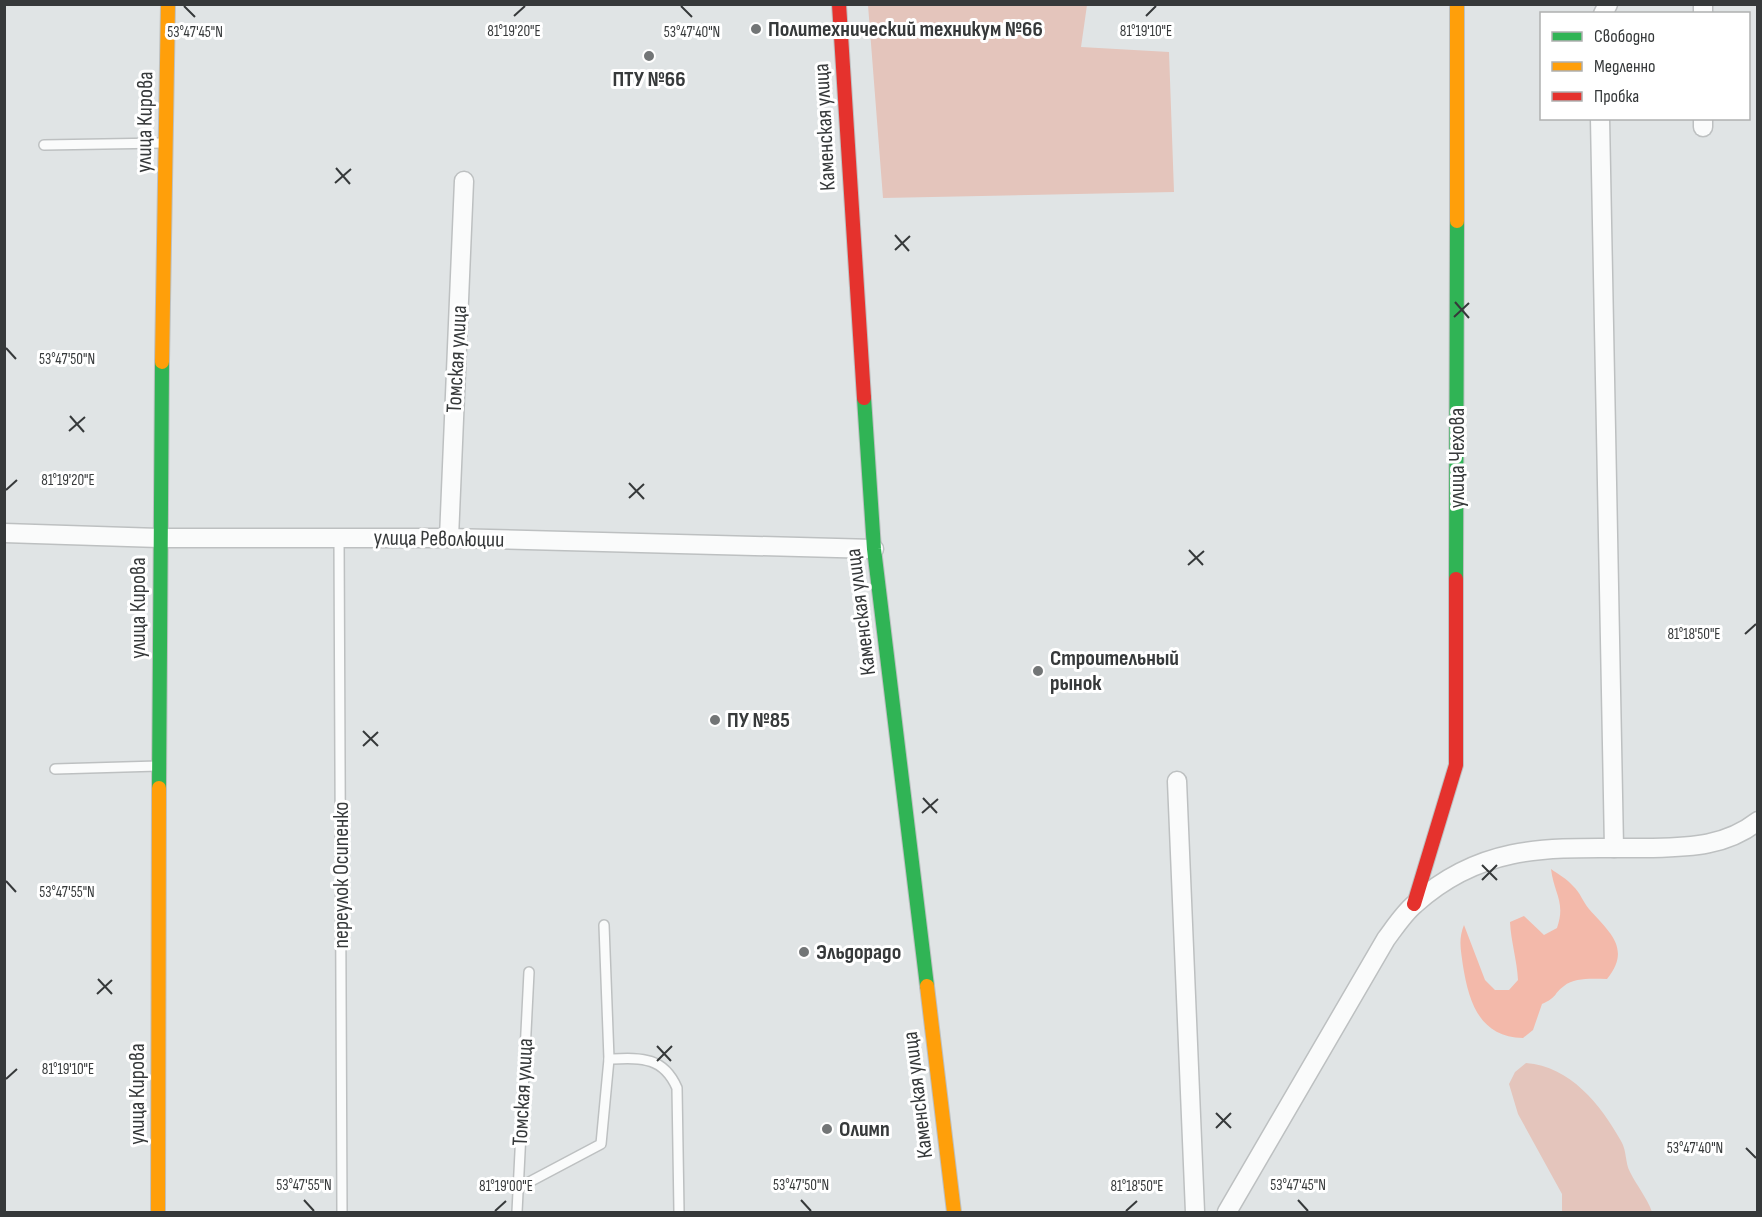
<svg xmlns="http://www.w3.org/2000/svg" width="1762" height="1217" font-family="'Sofia Sans Condensed',sans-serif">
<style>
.green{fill:#e4c5bc}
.water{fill:#f3b9aa}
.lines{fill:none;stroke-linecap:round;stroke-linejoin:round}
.lane-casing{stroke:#bdc0c1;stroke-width:12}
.street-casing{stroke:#bdc0c1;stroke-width:21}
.fast-casing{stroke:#bdc0c1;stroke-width:16}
.slow-casing{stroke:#bdc0c1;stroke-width:16}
.jam-casing{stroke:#bdc0c1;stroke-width:16}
.lane{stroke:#fafbfb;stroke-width:9}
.street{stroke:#fafbfb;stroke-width:18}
.fast{stroke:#30b455;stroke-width:14}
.slow{stroke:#ff9f0a;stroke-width:14}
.jam{stroke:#e5322d;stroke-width:14}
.ticks{fill:none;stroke:#36393a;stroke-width:2}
.poi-dot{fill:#727576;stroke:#fff;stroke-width:2}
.labels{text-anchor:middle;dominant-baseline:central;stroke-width:6;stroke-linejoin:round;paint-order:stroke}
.poi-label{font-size:22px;font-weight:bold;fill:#36393a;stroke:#fff;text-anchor:start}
.street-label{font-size:22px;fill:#36393a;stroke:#fff}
.ticks-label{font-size:15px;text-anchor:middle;fill:#36393a;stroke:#fff;stroke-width:6;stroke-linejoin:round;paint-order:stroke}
</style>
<rect width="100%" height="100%" fill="#e0e4e5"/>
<g class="green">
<polygon points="868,5 1087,5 1081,47 1169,52 1174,192 883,198"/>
<path d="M1526 1063C1570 1066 1601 1105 1621 1141 1627 1151 1625 1163 1630 1172 1637 1186 1647 1198 1652 1212H1562V1194L1518 1114 1509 1084 1515 1072Z"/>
</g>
<path class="water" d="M1551 869C1558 874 1567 879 1573 886 1580 892 1583 902 1589 909 1609 932 1632 948 1607 979 1593 979 1575 977 1564 986 1553 994 1558 997 1542 1004L1533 1030 1523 1038C1480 1037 1469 1003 1463 966 1461 950 1458 940 1464 925L1485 980 1495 990H1509L1518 980C1517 960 1511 942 1510 922L1524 916 1544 935 1557 928C1566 902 1554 894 1551 869Z"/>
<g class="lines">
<defs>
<g id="lane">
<polyline points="44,145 163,143"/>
<polyline points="339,538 342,1212"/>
<polyline points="55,769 158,766"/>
<path d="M609 1059C641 1058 663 1056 677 1088L679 1212"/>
<polyline points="518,1188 601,1144 609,1059 604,925"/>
<polyline points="517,1212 529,972"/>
</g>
<g id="street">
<polyline points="1703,4 1703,14"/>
<polyline points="1603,14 1608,4"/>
<polyline points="1600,118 1614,848"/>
<polyline points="1703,118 1703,127"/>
<polyline points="4,533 159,538 449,538 874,549"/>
<polyline points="449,538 464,181"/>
<polyline points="1177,781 1195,1212"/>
<path d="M1227 1212 1386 939C1395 927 1404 913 1415 904 1488 838 1563 849 1653 848 1691 847 1726 846 1758 821"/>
</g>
<g id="fast">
<polyline points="864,398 874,549 927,986"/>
<polyline points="1456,579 1457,221"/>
<polyline points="159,788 162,362"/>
</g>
<g id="slow">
<polyline points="1457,221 1457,4"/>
<polyline points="162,362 168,4"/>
<polyline points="927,986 954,1212"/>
<polyline points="158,1212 159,788"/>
</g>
<g id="jam">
<polyline points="839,4 864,398"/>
<polyline points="1414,904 1456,765 1456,579"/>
</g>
</defs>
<use href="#lane" class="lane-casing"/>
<use href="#street" class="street-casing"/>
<use href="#fast" class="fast-casing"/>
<use href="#slow" class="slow-casing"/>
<use href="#jam" class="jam-casing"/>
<use href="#lane" class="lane"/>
<use href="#street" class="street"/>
<use href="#fast" class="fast"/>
<use href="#slow" class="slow"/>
<use href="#jam" class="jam"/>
</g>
<path class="ticks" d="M184 6 195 17M681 6 692 17M514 16 525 6M1146 16 1156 6M336 168 350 184M335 183 351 169M895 235 909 251M895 250 910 236M1455 302 1469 318M1454 317 1469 303M6 348 16 359M70 416 84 432M69 431 85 417M629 483 644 499M6 490 17 480M629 498 644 484M1189 550 1203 565M1188 565 1204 551M1745 634 1756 624M363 731 378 746M363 746 378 732M923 798 937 813M922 813 938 799M1482 865 1497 880M1482 880 1497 865M6 881 16 892M98 979 112 994M97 994 112 980M657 1046 671 1061M657 1061 672 1046M6 1079 17 1069M1216 1113 1231 1128M1216 1128 1231 1113M1746 1148 1756 1158M304 1200 314 1211M801 1200 811 1211M1298 1200 1308 1211M495 1211 506 1201M1126 1211 1137 1201"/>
<g class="poi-dot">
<circle cx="756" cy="29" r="6"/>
<circle cx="649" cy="56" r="6"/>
<circle cx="1038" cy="671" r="6"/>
<circle cx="715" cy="720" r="6"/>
<circle cx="804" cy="952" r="6"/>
<circle cx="827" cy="1129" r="6"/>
</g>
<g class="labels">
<g class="poi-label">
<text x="768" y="29">Политехнический техникум №66</text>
<text x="649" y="79" text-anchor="middle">ПТУ №66</text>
<text x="1050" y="658">Строительный<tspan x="1050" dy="25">рынок</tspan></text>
<text x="727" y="720">ПУ №85</text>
<text x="816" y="952">Эльдорадо</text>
<text x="839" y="1129">Олимп</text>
</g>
<g class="street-label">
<text transform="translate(145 122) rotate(-89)">улица Кирова</text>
<text transform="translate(825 127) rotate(-93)">Каменская улица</text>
<text transform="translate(457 359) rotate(-87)">Томская улица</text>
<text transform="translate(1457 458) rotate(-90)">улица Чехова</text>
<text transform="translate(439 539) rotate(1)">улица Революции</text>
<text transform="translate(138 608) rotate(-90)">улица Кирова</text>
<text transform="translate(861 612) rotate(-97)">Каменская улица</text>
<text transform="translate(341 875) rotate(-90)">переулок Осипенко</text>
<text transform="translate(523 1092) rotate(-87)">Томская улица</text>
<text transform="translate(137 1094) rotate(-90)">улица Кирова</text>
<text transform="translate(918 1095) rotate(-97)">Каменская улица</text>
</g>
</g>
<g class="ticks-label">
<text x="514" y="36">81°19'20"E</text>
<text x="1146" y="36">81°19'10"E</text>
<text x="195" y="37">53°47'45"N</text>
<text x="692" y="37">53°47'40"N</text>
<text x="67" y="364">53°47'50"N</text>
<text x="68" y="485">81°19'20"E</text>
<text x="1694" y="639">81°18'50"E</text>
<text x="67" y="897">53°47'55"N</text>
<text x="68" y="1074">81°19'10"E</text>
<text x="1695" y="1153">53°47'40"N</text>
<text x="304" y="1190">53°47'55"N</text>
<text x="801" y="1190">53°47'50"N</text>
<text x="1298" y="1190">53°47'45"N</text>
<text x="506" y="1191">81°19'00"E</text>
<text x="1137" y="1191">81°18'50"E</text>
</g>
<rect width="1762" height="1217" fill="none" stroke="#36393a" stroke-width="12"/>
<rect x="1540" y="12" width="210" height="108" fill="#ffffff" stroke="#afb0b0" stroke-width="1.5"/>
<rect x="1552" y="32" width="30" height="9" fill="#30b455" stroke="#afb0b0" stroke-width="1.5"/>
<text x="1594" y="42" font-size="18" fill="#36393a">Свободно</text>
<rect x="1552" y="62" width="30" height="9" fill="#ff9f0a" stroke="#afb0b0" stroke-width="1.5"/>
<text x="1594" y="72" font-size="18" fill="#36393a">Медленно</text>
<rect x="1552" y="92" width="30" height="9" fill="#e5322d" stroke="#afb0b0" stroke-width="1.5"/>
<text x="1594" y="102" font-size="18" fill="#36393a">Пробка</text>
</svg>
